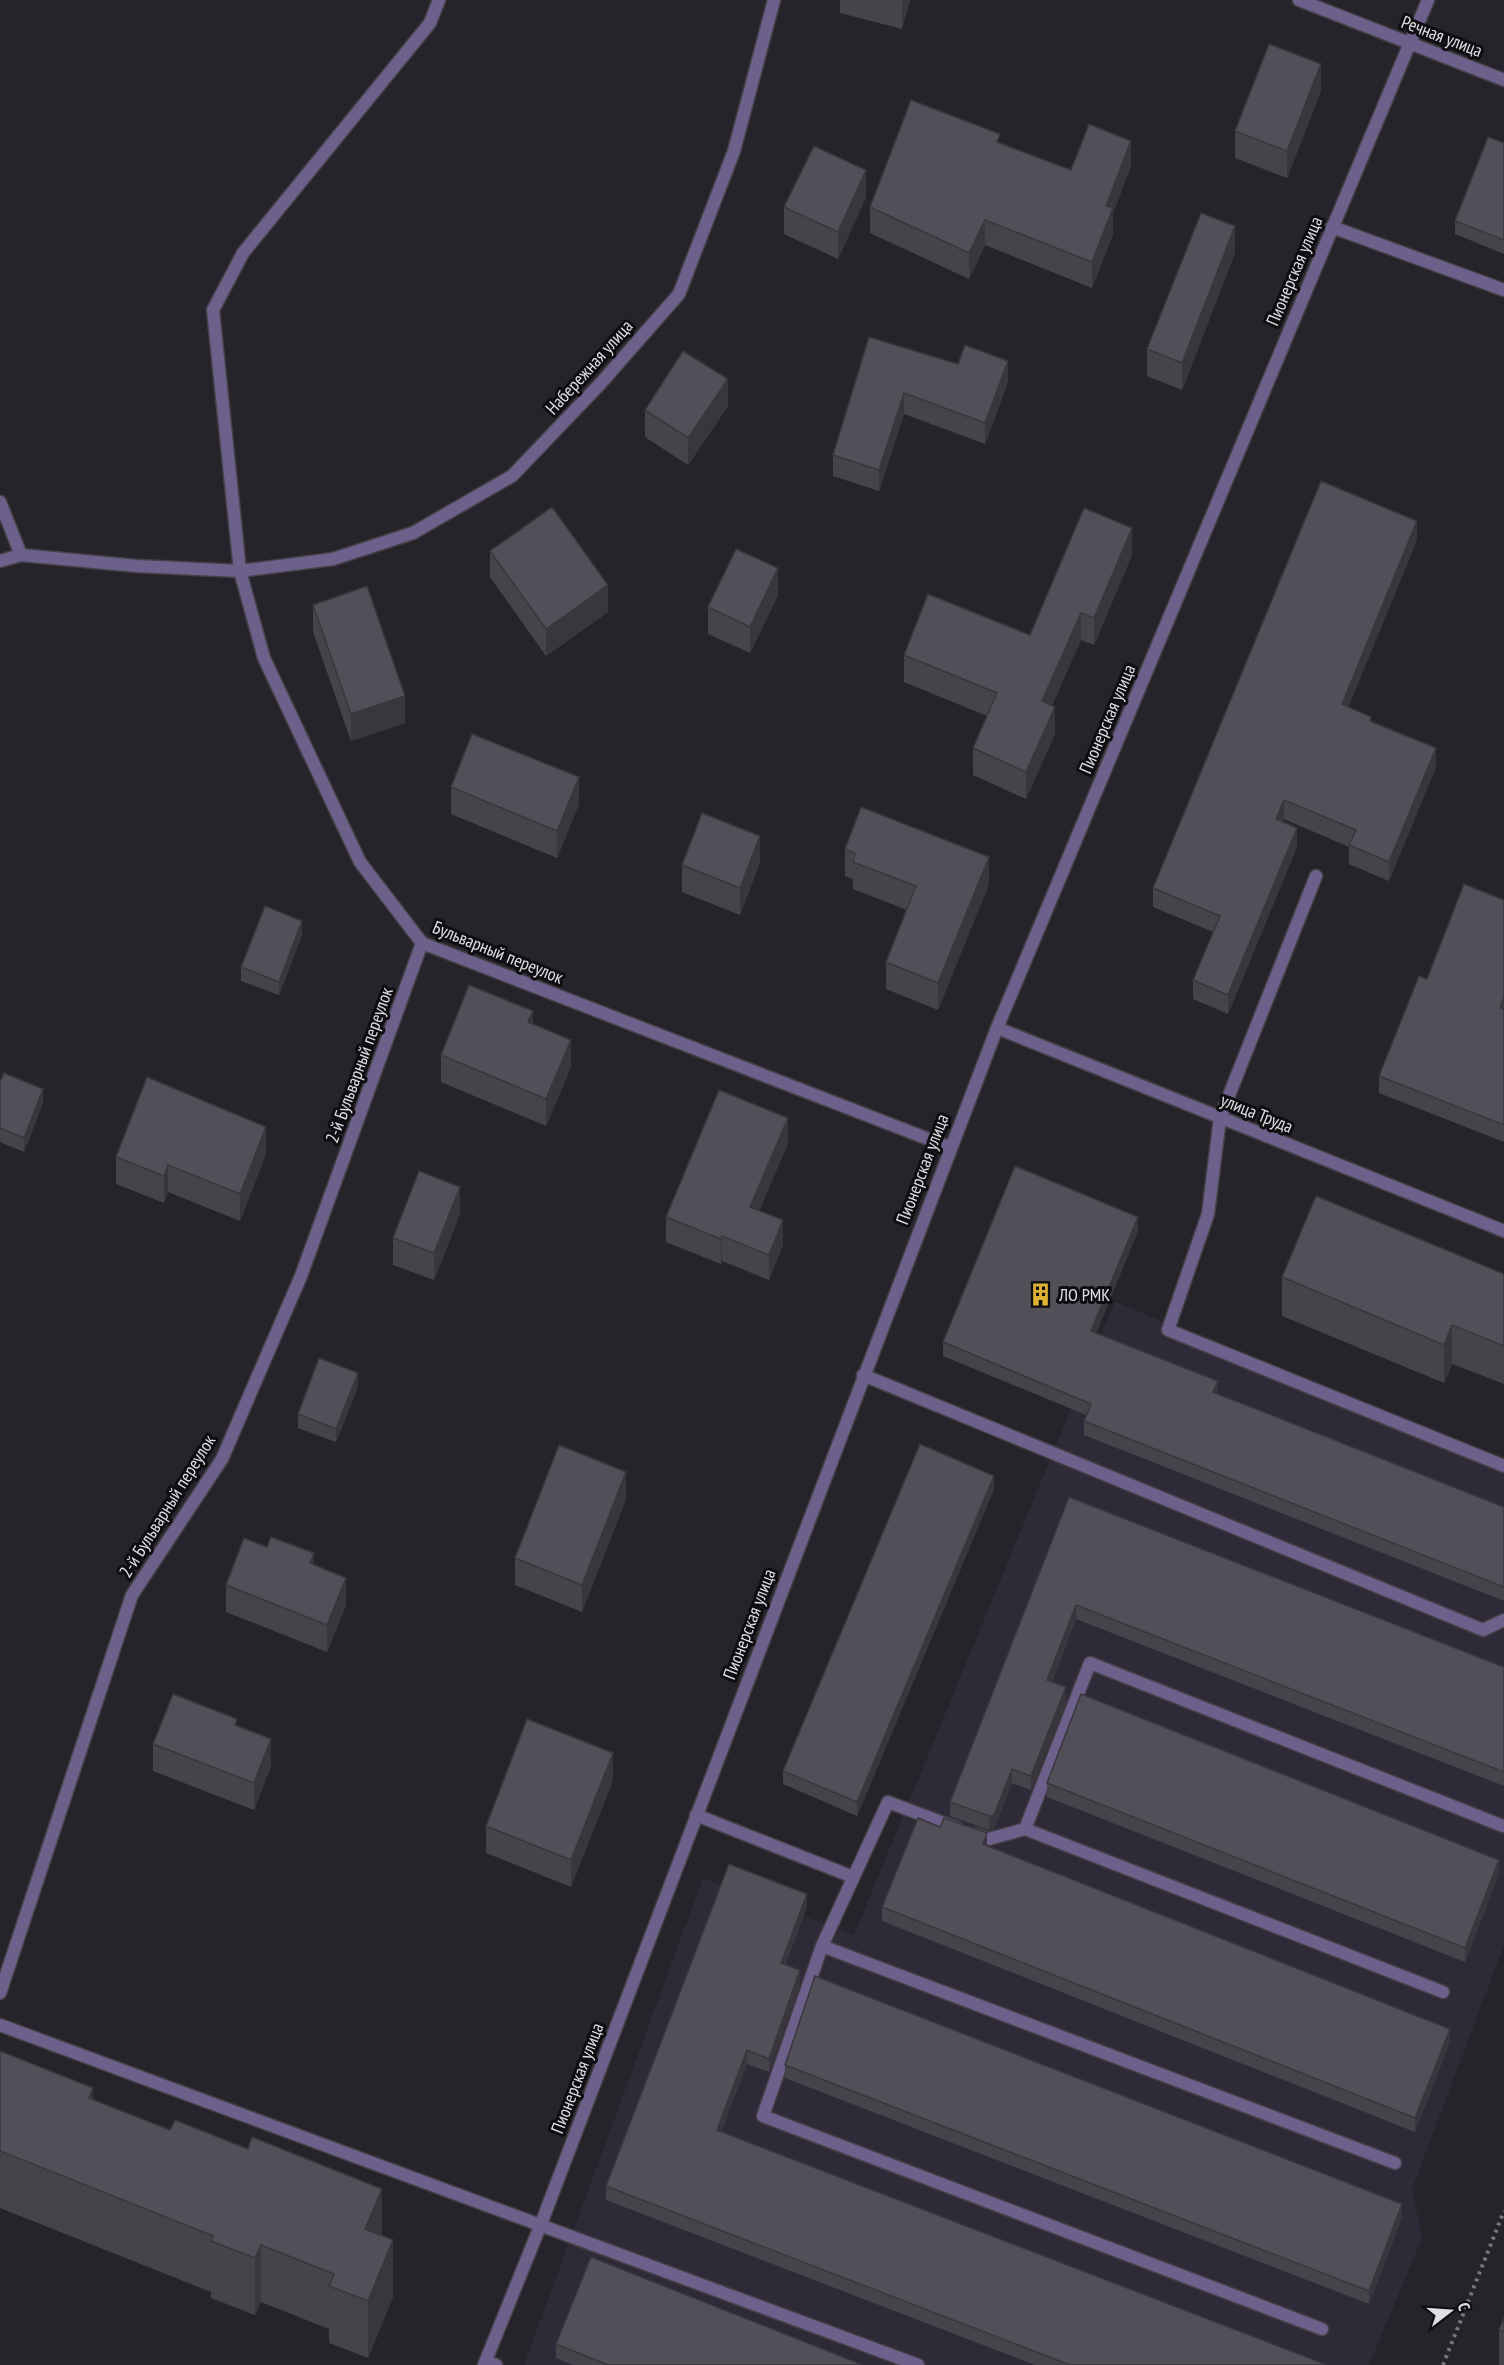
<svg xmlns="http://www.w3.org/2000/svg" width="1504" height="2365" font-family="'PT Sans Narrow',sans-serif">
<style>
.built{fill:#2e2a37}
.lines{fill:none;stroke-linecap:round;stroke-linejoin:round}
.lane-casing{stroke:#444248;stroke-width:15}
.street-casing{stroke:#444248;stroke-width:15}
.path{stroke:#78767c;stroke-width:4;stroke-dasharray:3 4.5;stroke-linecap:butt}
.lane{stroke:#6d618c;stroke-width:12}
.street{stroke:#6d618c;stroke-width:12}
.wall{fill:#46444b}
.shaded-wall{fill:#39373d}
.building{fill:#514f57;stroke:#39373d;stroke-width:1.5}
.labels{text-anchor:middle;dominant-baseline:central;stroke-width:6;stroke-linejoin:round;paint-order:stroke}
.street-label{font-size:18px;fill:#e0dee3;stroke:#0e0e11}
.poi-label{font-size:18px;fill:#e0dee3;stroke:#0e0e11;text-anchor:start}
</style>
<rect width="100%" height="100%" fill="#26242b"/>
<polygon class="built" points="1115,1302 1504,1462 1504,1945 1412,2189 1422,2238 1369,2365 524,2365 703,1878 854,1935"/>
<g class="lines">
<defs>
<g id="lane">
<polyline points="1332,227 1504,290"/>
<polyline points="0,502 21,555"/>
<polyline points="240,571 213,310 243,253 430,23 439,0"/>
<polyline points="1316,876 1220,1118 1208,1214 1168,1330 1504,1466"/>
<polyline points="863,1375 1483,1630 1504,1620"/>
<polyline points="696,1815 853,1877"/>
<polyline points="957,1828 888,1802 822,1946 763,2116 1322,2329"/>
<polyline points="973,1834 989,1839 1025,1829"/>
<polyline points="822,1946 1395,2163"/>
<polyline points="1443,1992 1025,1829 1090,1663 1503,1826"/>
<polyline points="0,2025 918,2365"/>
<polyline points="486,2361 496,2365"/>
</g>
<g id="street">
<polyline points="1299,0 1504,80"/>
<polyline points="0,561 21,555 137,566 240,571 333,559 413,533 512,476 601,383 679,294 734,151 774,0"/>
<polyline points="240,571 264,658 360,862 422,943 949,1147"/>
<polyline points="997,1028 1504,1231"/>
<polyline points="0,1993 132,1595 222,1459 301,1276 422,943"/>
<polyline points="484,2365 541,2224 997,1028 1428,0"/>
</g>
</defs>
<use href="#lane" class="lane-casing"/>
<use href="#street" class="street-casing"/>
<polyline class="path" points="1443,2365 1504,2211"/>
<use href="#lane" class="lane"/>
<use href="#street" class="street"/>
</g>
<g class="wall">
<polygon points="840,0 910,0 902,29 840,13"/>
<polygon points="1321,91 1287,178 1235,158 1235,131"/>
<polygon points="1000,143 1071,170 1131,166 1113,213 1113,234 1092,288 985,245 969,279 870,233 870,207"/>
<polygon points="1504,143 1504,254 1455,234 1455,221"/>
<polygon points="866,197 838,259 784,234 784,207"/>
<polygon points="1235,253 1182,390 1147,376 1147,349"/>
<polygon points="869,337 1008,382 985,444 904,414 879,491 833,476 833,455"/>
<polygon points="728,406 688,465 645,437 645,410"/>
<polygon points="1417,540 1348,707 1436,767 1389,881 1349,864 1349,847 1284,819 1283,822 1297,847 1228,1014 1193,999 1193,980 1213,932 1153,907 1153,888"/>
<polygon points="490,551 608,612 546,656 490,577"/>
<polygon points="1132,555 1094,645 1081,640 1052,705 1055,734 1026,799 973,775 973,748 987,716 904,682 904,655 1030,635"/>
<polygon points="778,595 750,653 708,634 708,607"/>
<polygon points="313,605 405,723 351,741 313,632"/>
<polygon points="451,787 579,804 557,858 451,814"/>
<polygon points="845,849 989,884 938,1010 886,989 886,962 907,910 853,889 853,879 845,876"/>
<polygon points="760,862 740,915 682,892 682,865"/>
<polygon points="1504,900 1504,1142 1379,1093 1379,1076 1427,979"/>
<polygon points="302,935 279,995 241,981 241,967"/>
<polygon points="533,1024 571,1067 546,1126 441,1082 441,1055"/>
<polygon points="0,1082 43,1103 24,1152 0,1142"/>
<polygon points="788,1143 759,1211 783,1245 769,1280 722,1261 721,1264 666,1242 666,1217"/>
<polygon points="266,1154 240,1221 168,1192 164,1203 116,1184 116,1157"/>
<polygon points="460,1214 434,1280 393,1265 393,1238"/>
<polygon points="1138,1231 1096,1333 1218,1394 1504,1507 1504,1601 1084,1435 1084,1421 1086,1415 943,1356 943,1342"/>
<polygon points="1504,1274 1504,1384 1452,1364 1444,1383 1282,1316 1282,1277"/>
<polygon points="358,1387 336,1442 298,1428 298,1414"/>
<polygon points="994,1489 857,1816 783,1784 783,1771"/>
<polygon points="1069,1497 1504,1667 1504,1786 1076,1619 1052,1682 1066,1702 1031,1790 1012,1783 994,1829 989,1830 950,1816 950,1802"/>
<polygon points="626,1499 582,1612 515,1585 515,1558"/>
<polygon points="314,1565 346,1605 327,1652 226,1612 226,1585"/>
<polygon points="153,1744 271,1766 254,1810 153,1771"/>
<polygon points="613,1780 571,1887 486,1853 486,1826"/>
<polygon points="1047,1783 1499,1874 1465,1962 1047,1797"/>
<polygon points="987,1846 1450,2042 1415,2132 882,1921 882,1907"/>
<polygon points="807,1907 785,1965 800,1984 769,2072 747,2064 721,2132 1327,2365 1035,2365 606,2200 606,2186"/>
<polygon points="0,2051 93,2099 382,2236 393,2297 368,2358 329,2343 329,2329 261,2302 255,2315 211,2298 211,2292 0,2208"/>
<polygon points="785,2065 1402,2218 1369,2304 785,2078"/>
<polygon points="1504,2318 1504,2365 1499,2365 1499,2330"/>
<polygon points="556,2344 863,2365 573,2365 556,2358"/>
</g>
<g class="shaded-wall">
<polygon points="903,0 910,0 902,29 902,2"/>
<polygon points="1321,64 1321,91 1287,178 1287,151"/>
<polygon points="1131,141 1131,166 1113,213 1113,234 1092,288 1092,262 1106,206"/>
<polygon points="866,170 866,197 838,259 838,232"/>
<polygon points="985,220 985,245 969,279 969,253"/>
<polygon points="1235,226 1235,253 1182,390 1182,363"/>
<polygon points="1008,361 1008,382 985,444 985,423"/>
<polygon points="728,379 728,406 688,465 688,438"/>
<polygon points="904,393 904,414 879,491 879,470"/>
<polygon points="1417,521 1417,540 1342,723 1342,704"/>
<polygon points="1132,528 1132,555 1094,645 1094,618"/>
<polygon points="778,568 778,595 750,653 750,627"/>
<polygon points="608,585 608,612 546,656 546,629"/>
<polygon points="1081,613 1081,640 1042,728 1042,701"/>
<polygon points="405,696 405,723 351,741 351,714"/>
<polygon points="1055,707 1055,734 1026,799 1026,772"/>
<polygon points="1436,748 1436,767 1389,881 1389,862"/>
<polygon points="579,777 579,804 557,858 557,831"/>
<polygon points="1284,800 1284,819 1276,838 1276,819"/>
<polygon points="1297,828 1297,847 1228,1014 1228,995"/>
<polygon points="760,836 760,862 740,915 740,888"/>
<polygon points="989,857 989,884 938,1010 938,983"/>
<polygon points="302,921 302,935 279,995 279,982"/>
<polygon points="1504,997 1504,1014 1500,1008"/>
<polygon points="533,1011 533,1038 528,1022"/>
<polygon points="571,1040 571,1067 546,1126 546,1099"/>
<polygon points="43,1089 43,1103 24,1152 24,1138"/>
<polygon points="788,1118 788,1143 750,1232 750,1207"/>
<polygon points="266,1127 266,1154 240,1221 240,1194"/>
<polygon points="168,1165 168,1192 164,1203 164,1176"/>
<polygon points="460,1187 460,1214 434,1280 434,1253"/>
<polygon points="1138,1217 1138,1231 1091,1345 1091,1331"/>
<polygon points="783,1220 783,1245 769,1280 769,1255"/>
<polygon points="722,1236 722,1261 721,1264 721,1239"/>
<polygon points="1452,1325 1452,1364 1444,1383 1444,1345"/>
<polygon points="358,1373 358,1387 336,1442 336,1429"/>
<polygon points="1218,1381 1218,1395 1213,1392"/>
<polygon points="626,1472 626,1499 582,1612 582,1585"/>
<polygon points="994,1476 994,1489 857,1816 857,1802"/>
<polygon points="314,1553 314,1580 310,1563"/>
<polygon points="346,1578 346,1605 327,1652 327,1625"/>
<polygon points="1076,1605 1076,1619 1047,1694 1047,1680"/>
<polygon points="1066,1687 1066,1702 1031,1790 1031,1776"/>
<polygon points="271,1739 271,1766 254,1810 254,1783"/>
<polygon points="613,1753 613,1780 571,1887 571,1860"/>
<polygon points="1012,1769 1012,1783 994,1829 989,1830 989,1816"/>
<polygon points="987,1833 987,1847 983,1844"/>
<polygon points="1499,1860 1499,1874 1465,1962 1465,1948"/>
<polygon points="807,1894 807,1907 781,1977 781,1963"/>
<polygon points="800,1970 800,1984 769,2072 769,2059"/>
<polygon points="1450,2029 1450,2042 1415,2132 1415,2118"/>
<polygon points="747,2050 747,2064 717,2144 717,2130"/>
<polygon points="93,2088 93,2145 89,2098"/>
<polygon points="382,2189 382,2246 365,2229"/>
<polygon points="1402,2204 1402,2218 1369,2304 1369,2291"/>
<polygon points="393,2240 393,2297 368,2358 368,2301"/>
<polygon points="261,2245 261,2302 255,2315 255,2258"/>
</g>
<g class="building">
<polygon points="1269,44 1321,64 1287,151 1235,131"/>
<polygon points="911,100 1000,134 997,142 1071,170 1089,124 1131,141 1106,206 1113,208 1092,262 985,220 969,253 870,207"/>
<polygon points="1488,137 1504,143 1504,240 1455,221"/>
<polygon points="814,146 866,170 838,232 784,207"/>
<polygon points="1201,213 1235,226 1182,363 1147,349"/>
<polygon points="869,337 958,364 965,345 1008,361 985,423 904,393 879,470 833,455"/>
<polygon points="683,351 728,379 688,438 645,410"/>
<polygon points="1321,481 1417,521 1342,704 1371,717 1370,721 1436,748 1389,862 1349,845 1356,830 1284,800 1276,819 1297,828 1228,995 1193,980 1220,916 1153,888"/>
<polygon points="552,507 608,585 546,629 490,551"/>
<polygon points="1084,508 1132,528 1094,618 1081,613 1042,701 1055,707 1026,772 973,748 997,693 904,655 928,594 1030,635"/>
<polygon points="736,549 778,568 750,627 708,607"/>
<polygon points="367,586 405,696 351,714 313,605"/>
<polygon points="472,734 579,777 557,831 451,787"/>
<polygon points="861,807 989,857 938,983 886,962 916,886 853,862 855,853 845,849"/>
<polygon points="702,813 760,836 740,888 682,865"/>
<polygon points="1464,884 1504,900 1504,997 1500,1008 1504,1009 1504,1125 1379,1076 1419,976 1427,979"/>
<polygon points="265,906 302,921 279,982 241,967"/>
<polygon points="469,985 533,1011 528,1022 571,1040 546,1099 441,1055"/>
<polygon points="4,1073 43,1089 24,1138 0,1128 0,1082"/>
<polygon points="147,1077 266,1127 240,1194 168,1165 164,1176 116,1157"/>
<polygon points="719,1090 788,1118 750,1207 783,1220 769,1255 722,1236 721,1239 666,1217"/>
<polygon points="1015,1166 1138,1217 1091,1331 1218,1381 1213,1392 1504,1507 1504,1587 1084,1421 1091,1404 943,1342"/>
<polygon points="419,1171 460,1187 434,1253 393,1238"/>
<polygon points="1316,1196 1504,1274 1504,1346 1452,1325 1444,1345 1282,1277"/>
<polygon points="319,1358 358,1373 336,1429 298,1414"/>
<polygon points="920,1444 994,1476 857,1802 783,1771"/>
<polygon points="559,1445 626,1472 582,1585 515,1558"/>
<polygon points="1069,1497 1504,1667 1504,1772 1076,1605 1047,1680 1066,1687 1031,1776 1012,1769 994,1815 989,1816 950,1802"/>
<polygon points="271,1537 314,1553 310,1563 346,1578 327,1625 226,1585 244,1538 267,1547"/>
<polygon points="173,1694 237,1719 235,1725 271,1739 254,1783 153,1744"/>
<polygon points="1081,1694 1499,1860 1465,1948 1047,1783"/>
<polygon points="527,1719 613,1753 571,1860 486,1826"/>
<polygon points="918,1818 940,1827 944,1818 987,1833 983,1844 1450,2029 1415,2118 882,1907"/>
<polygon points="729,1864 807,1894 781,1963 800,1970 769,2059 747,2050 717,2130 1327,2365 1070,2365 606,2186"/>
<polygon points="815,1976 1402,2204 1369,2291 785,2065"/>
<polygon points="0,2051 93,2088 89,2098 170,2130 175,2120 248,2149 252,2137 382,2189 365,2229 393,2240 368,2301 329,2286 334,2274 261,2245 255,2258 211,2241 213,2236 0,2151"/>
<polygon points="591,2257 863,2365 608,2365 556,2344"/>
<polygon points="1504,2318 1504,2332 1499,2330"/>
</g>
<defs>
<symbol id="building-bare" viewBox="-9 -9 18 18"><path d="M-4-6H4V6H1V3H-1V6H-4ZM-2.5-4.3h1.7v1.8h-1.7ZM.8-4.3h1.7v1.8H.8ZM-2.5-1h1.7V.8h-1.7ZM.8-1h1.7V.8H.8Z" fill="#deb133" stroke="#0e0e11" stroke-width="2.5" paint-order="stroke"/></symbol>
</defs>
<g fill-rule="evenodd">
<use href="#building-bare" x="1024" y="1278" width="33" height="33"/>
</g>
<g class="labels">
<g class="street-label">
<text transform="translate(1442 36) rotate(21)">Речная улица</text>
<text transform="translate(1294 271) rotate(-67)">Пионерская улица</text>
<text transform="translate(589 367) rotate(-48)">Набережная улица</text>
<text transform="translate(1107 719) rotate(-67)">Пионерская улица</text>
<text transform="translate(498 952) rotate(22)">Бульварный переулок</text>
<text transform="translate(359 1065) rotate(-70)">2-й Бульварный переулок</text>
<text transform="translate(1257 1113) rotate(22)">улица Труда</text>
<text transform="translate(922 1169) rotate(-69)">Пионерская улица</text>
<text transform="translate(167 1506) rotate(-58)">2-й Бульварный переулок</text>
<text transform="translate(749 1624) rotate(-69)">Пионерская улица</text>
<text transform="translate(577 2078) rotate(-69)">Пионерская улица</text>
</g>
<g class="poi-label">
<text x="1059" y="1294">ЛО РМК</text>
</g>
</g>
<g transform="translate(1450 2311) rotate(73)" stroke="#0e0e11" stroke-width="4.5" paint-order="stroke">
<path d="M0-4.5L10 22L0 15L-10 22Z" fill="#e0dee3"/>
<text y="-9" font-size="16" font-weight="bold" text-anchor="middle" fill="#e0dee3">С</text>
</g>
</svg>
